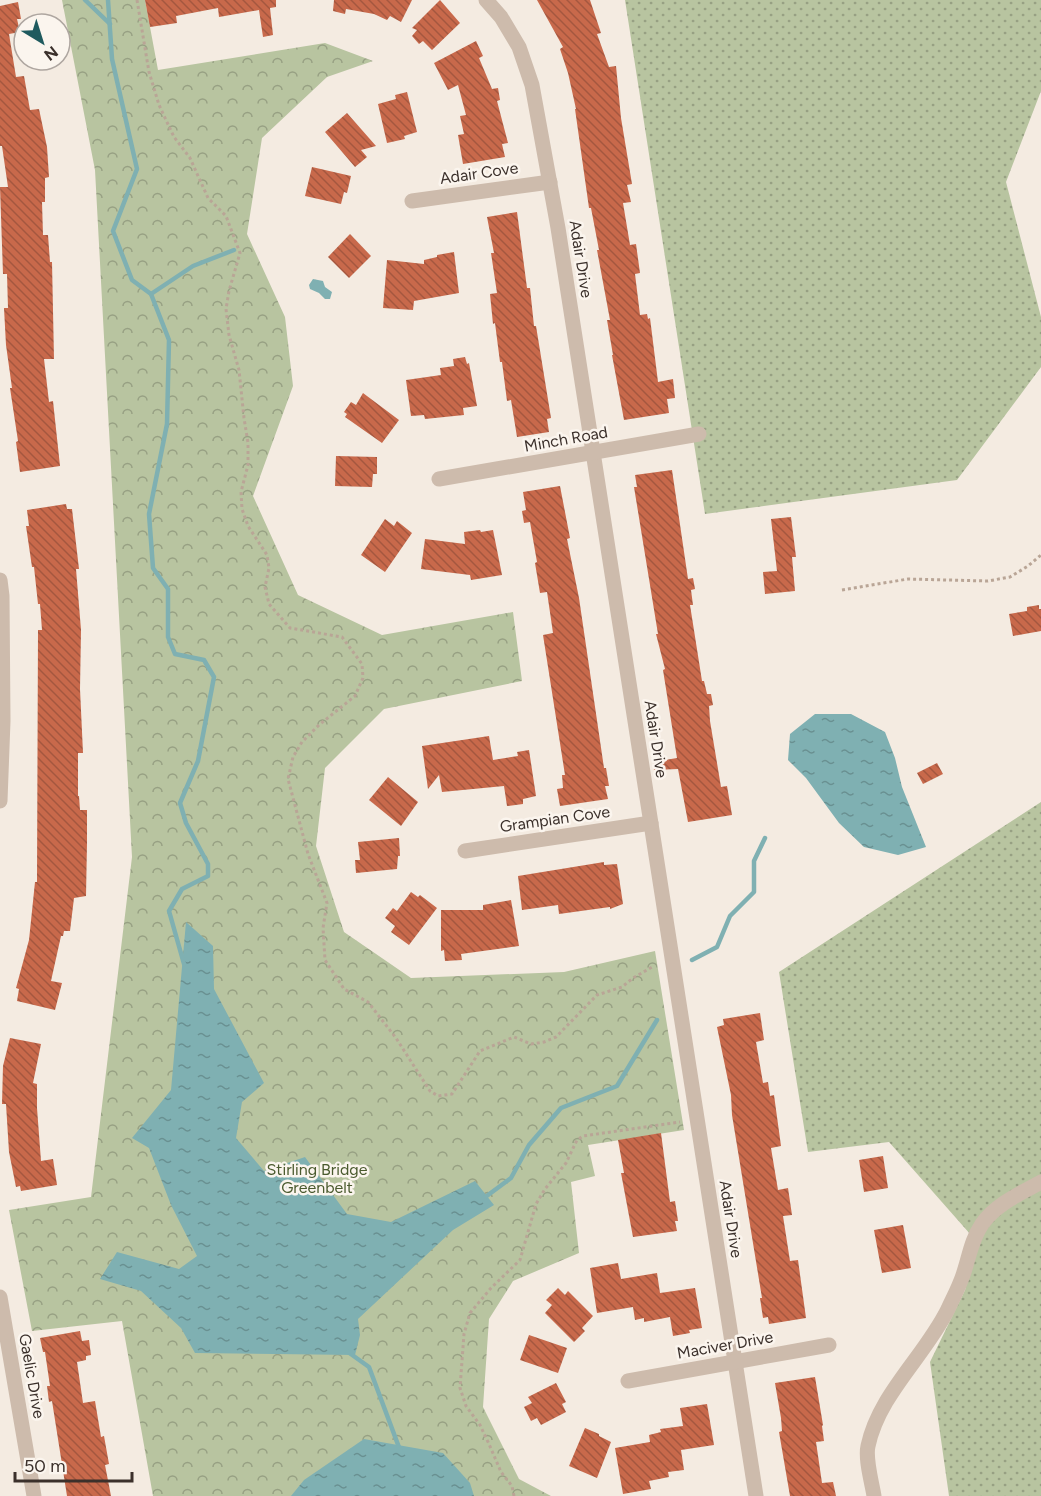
<svg xmlns="http://www.w3.org/2000/svg" width="1041" height="1496" font-family="Figtree,sans-serif">
<style>
.grass{fill:url(#grass-dots)}
.park{fill:url(#park-crowns)}
.water{fill:url(#water-ripples)}
.lines{fill:none;stroke-linecap:round;stroke-linejoin:round}
.stream{stroke:#7fb0b2;stroke-width:4.5}
.building{fill:url(#building-back-hatch)}
.path{stroke:#b9a596;stroke-width:3;stroke-dasharray:3 3;stroke-linecap:butt}
.minor{stroke:#cdbbac;stroke-width:15}
.labels{text-anchor:middle;dominant-baseline:central;stroke-width:5;stroke-linejoin:round;paint-order:stroke}
.street-label{font-size:16px;fill:#3b302b;stroke:#fbf5ee}
.park-label{font-size:16px;fill:#4a5a2e;stroke:#fbf5ee}
</style>
<defs>
<pattern id="grass-dots" width="8" height="8" patternUnits="userSpaceOnUse" patternTransform="scale(1.5)"><rect width="8" height="8" fill="#b8c4a0"/><path d="M2 2h.1M6 6h.1" fill="none" stroke="#97a083" stroke-width="1.8" stroke-linecap="round"/></pattern>
<pattern id="park-crowns" width="20" height="18" patternUnits="userSpaceOnUse" patternTransform="scale(1.5)"><rect width="20" height="18" fill="#b8c4a0"/><path d="M2 6a3 3 0 1 1 6 0M12 15a3 3 0 1 1 6 0" fill="none" stroke="#97a083"/></pattern>
<pattern id="water-ripples" width="26" height="14" patternUnits="userSpaceOnUse" patternTransform="scale(1.5)"><rect width="26" height="14" fill="#7fb0b2"/><path d="M2 4q2-2 4 0t4 0M15 11q2-2 4 0t4 0" fill="none" stroke="#699091"/></pattern>
<pattern id="building-back-hatch" width="6" height="6" patternUnits="userSpaceOnUse" patternTransform="scale(1.5)"><rect width="6" height="6" fill="#c8694b"/><path d="M-1 5l2 2M0 0l6 6M5-1l2 2" fill="none" stroke="#a4573f"/></pattern>
</defs>
<rect width="100%" height="100%" fill="#f4ebe1"/>
<g class="grass">
<polygon points="625,0 1041,0 1041,91 1006,182 1041,317 1041,367 957,480 705,514"/>
<polygon points="1041,802 1041,1496 949,1496 930,1362 965,1290 978,1243 889,1142 808,1152 779,972"/>
</g>
<polygon class="park" points="62,0 145,0 158,70 325,43 373,61 327,77 262,138 247,234 285,317 293,386 253,496 298,595 382,635 513,612 522,681 384,709 325,768 316,846 344,932 411,978 564,972 655,951 684,1130 588,1145 595,1176 571,1182 579,1253 513,1281 489,1319 483,1407 519,1479 551,1496 153,1496 122,1321 32,1331 9,1210 91,1197 132,857 95,170"/>
<g class="water">
<polygon points="313,279 323,281 325,287 332,292 330,299 325,299 319,293 310,289 309,285"/>
<polygon points="815,714 851,714 885,732 895,758 902,787 926,847 898,855 864,847 839,823 806,778 788,760 790,734"/>
<polygon points="186,922 213,946 214,989 264,1083 242,1102 236,1138 264,1171 305,1157 347,1214 391,1222 475,1181 494,1205 453,1230 358,1319 360,1335 355,1355 195,1353 181,1328 141,1291 100,1279 117,1252 179,1269 197,1256 171,1205 149,1148 132,1138 171,1090"/>
<polygon points="364,1439 443,1453 470,1483 474,1496 291,1496 304,1480"/>
</g>
<g class="lines">
<g class="stream">
<polyline points="85,0 110,24"/>
<polyline points="108,0 112,59 137,169 113,231 132,280 151,294 169,340 167,424 149,514 153,568 168,589 168,637 175,654 204,660 214,677 198,761 180,803 186,823 208,864 208,876 182,889 169,911 184,964"/>
<polyline points="151,294 193,266 234,250"/>
<polyline points="692,960 717,947 730,916 754,892 754,861 765,838"/>
<polyline points="484,1198 511,1178 529,1145 561,1108 617,1086 657,1020"/>
<polyline points="348,1352 369,1367 400,1450"/>
</g>
</g>
<g class="building">
<polygon points="145,0 276,0 276,7 270,8 273,35 263,37 259,10 219,17 218,8 176,16 177,23 150,27"/>
<polygon points="334,0 412,0 401,22 390,16 387,20 374,14 346,9 345,14 333,11"/>
<polygon points="440,0 460,23 432,50 423,41 419,44 412,36 417,30 412,28"/>
<polygon points="537,0 590,0 601,33 597,34 609,67 616,66 621,118 632,184 627,185 631,202 623,203 630,245 636,244 640,273 635,274 640,315 647,314 648,319 650,318 658,382 673,379 675,398 667,399 669,413 624,420 612,355 613,355 607,320 610,320 597,250 599,250 591,208 589,208 575,109 576,109 568,73 560,49 563,47"/>
<polygon points="18,2 21,19 17,19 20,32 9,34 16,77 24,76 30,110 39,109 47,147 49,177 45,178 45,202 42,202 43,235 48,235 50,262 52,262 54,359 44,359 49,402 53,401 60,466 20,472 16,442 18,441 10,388 12,388 6,345 4,308 8,308 7,274 3,274 0,187 8,187 2,146 0,146 0,6"/>
<polygon points="476,41 483,56 479,58 492,89 498,88 500,100 497,101 508,143 502,144 505,157 463,164 458,135 464,134 460,116 466,115 458,85 448,90 434,63"/>
<polygon points="407,92 417,132 404,136 405,139 387,143 378,104 396,99 395,95"/>
<polygon points="347,113 376,146 361,150 367,157 355,167 325,132"/>
<polygon points="312,167 351,176 347,193 344,192 341,204 305,196"/>
<polygon points="517,212 527,288 530,288 534,326 536,326 551,418 547,419 549,432 517,437 511,400 507,401 502,362 500,362 495,323 493,324 490,294 497,293 491,253 494,253 487,217"/>
<polygon points="350,234 371,256 349,278 328,257"/>
<polygon points="454,252 459,293 414,301 413,310 383,308 387,260 424,264 424,260 437,257 437,255"/>
<polygon points="465,357 467,364 469,363 477,406 463,408 464,415 425,419 424,415 411,416 406,380 441,375 440,368 454,366 453,359"/>
<polygon points="363,393 399,420 382,443 345,417 347,414 344,412 351,402 356,405"/>
<polygon points="336,456 377,457 377,474 373,474 372,487 335,486"/>
<polygon points="672,470 688,579 693,578 695,589 691,590 693,605 690,605 702,681 704,681 707,694 711,694 713,705 709,706 710,721 721,787 727,786 732,815 688,822 678,769 654,770 653,762 677,758 663,670 665,669 656,634 658,634 634,487 637,487 635,475"/>
<polygon points="560,486 570,538 567,539 579,598 604,768 606,768 609,786 605,786 608,799 560,806 557,789 563,788 562,775 565,775 543,635 553,633 547,592 540,593 535,563 537,562 530,522 524,523 522,511 526,510 523,492"/>
<polygon points="66,504 67,509 72,509 79,569 76,569 81,630 80,689 83,753 78,753 78,796 79,796 80,810 87,810 87,843 86,896 74,898 70,931 64,931 63,936 61,936 51,981 62,983 55,1010 17,1001 19,989 16,988 29,940 35,882 37,882 38,630 42,630 40,604 38,604 34,567 32,567 26,526 29,526 27,510"/>
<polygon points="791,517 796,557 792,557 795,591 765,594 763,572 777,571 771,519"/>
<polygon points="385,519 394,526 397,521 412,533 385,572 361,555"/>
<polygon points="480,530 481,532 493,530 502,575 471,580 470,575 421,569 425,539 465,544 464,532"/>
<polygon points="1039,605 1039,609 1041,609 1041,631 1013,636 1009,614 1027,611 1027,607"/>
<polygon points="489,736 493,760 518,756 517,752 529,750 536,796 523,799 523,804 507,806 504,786 442,792 439,775 428,789 422,746"/>
<polygon points="937,763 943,774 923,784 917,773"/>
<polygon points="388,777 418,802 401,826 369,800"/>
<polygon points="399,838 400,856 398,856 397,869 356,873 355,860 360,860 358,842"/>
<polygon points="604,862 604,865 617,864 623,904 610,909 610,907 559,914 558,905 522,910 518,876"/>
<polygon points="411,892 418,897 420,895 437,908 409,945 391,932 395,926 385,918 393,908 397,911"/>
<polygon points="511,900 519,946 461,954 462,960 445,961 444,950 441,951 441,910 483,910 483,905"/>
<polygon points="760,1013 764,1040 756,1042 763,1083 768,1082 770,1096 774,1095 781,1146 771,1148 778,1190 788,1188 792,1215 783,1216 790,1261 798,1260 806,1318 769,1324 768,1317 763,1318 760,1298 762,1298 732,1115 731,1095 717,1027 724,1025 723,1019"/>
<polygon points="10,1038 41,1044 33,1083 37,1084 37,1108 41,1161 53,1159 57,1185 21,1191 20,1186 16,1187 9,1152 6,1104 2,1104 3,1066"/>
<polygon points="661,1133 670,1202 675,1201 678,1221 675,1221 677,1231 633,1237 621,1173 624,1173 618,1140"/>
<polygon points="883,1156 888,1188 864,1192 859,1160"/>
<polygon points="903,1225 911,1268 882,1273 874,1230"/>
<polygon points="618,1263 621,1279 657,1273 660,1293 695,1288 702,1328 689,1330 690,1333 673,1336 670,1317 644,1322 644,1318 635,1320 633,1307 597,1313 590,1268"/>
<polygon points="558,1288 565,1295 568,1291 593,1316 582,1328 585,1331 574,1342 545,1313 552,1305 546,1300"/>
<polygon points="80,1331 82,1341 89,1340 91,1355 86,1356 86,1360 77,1362 83,1403 95,1401 101,1437 104,1436 109,1464 105,1465 111,1496 67,1496 52,1401 49,1402 47,1386 50,1386 45,1352 43,1352 40,1338"/>
<polygon points="529,1335 567,1348 558,1373 520,1360"/>
<polygon points="815,1377 823,1425 822,1426 824,1441 816,1442 822,1483 833,1482 836,1496 790,1496 779,1432 782,1431 781,1418 775,1383"/>
<polygon points="556,1383 566,1402 562,1404 566,1412 541,1425 537,1418 531,1421 524,1407 532,1403 528,1397"/>
<polygon points="707,1404 714,1445 681,1450 684,1470 668,1472 669,1477 649,1481 651,1489 623,1494 615,1448 650,1442 649,1435 661,1432 660,1429 683,1426 680,1408"/>
<polygon points="585,1428 599,1434 599,1436 611,1442 597,1478 569,1466"/>
</g>
<g class="lines">
<g class="path">
<polyline points="137,0 149,72 159,105 174,137 190,158 208,198 226,216 240,253 229,291 226,309 229,335 239,370 244,418 248,443 248,465 241,492 242,509 248,526 267,555 269,568 265,587 269,604 290,628 342,637 362,664 363,678 355,696 319,725 302,742 293,757 288,779 308,854 327,903 323,928 325,960 344,989 368,1002 396,1038 430,1091 438,1096 452,1094 480,1051 514,1037 531,1044 544,1042 556,1037 597,995 622,987 633,978 654,966"/>
<polyline points="842,590 908,579 988,581 1010,577 1028,566 1041,555"/>
<polyline points="514,1496 512,1486 501,1472 489,1444 480,1425 466,1406 460,1388 464,1334 470,1313 491,1288 520,1260 536,1204 545,1189 566,1163 577,1140 583,1136 680,1122"/>
</g>
<g class="minor">
<polyline points="486,0 501,17 519,47 532,85 558,228 756,1496"/>
<polyline points="412,201 550,182"/>
<polyline points="439,479 699,434"/>
<polyline points="0,580 2,596 3,721 0,801"/>
<polyline points="465,851 651,823"/>
<polyline points="0,1297 34,1496"/>
<polyline points="628,1381 829,1345"/>
<path d="M874 1496C872 1483 865 1459 868 1446 879 1394 925 1356 948 1309 953 1298 959 1287 963 1275 969 1258 971 1240 982 1224 996 1204 1021 1193 1041 1182"/>
</g>
</g>
<g class="labels">
<g class="street-label">
<text transform="translate(479 173) rotate(-8)">Adair Cove</text>
<text transform="translate(581 259) rotate(81)">Adair Drive</text>
<text transform="translate(566 439) rotate(-10)">Minch Road</text>
<text transform="translate(656 739) rotate(81)">Adair Drive</text>
<text transform="translate(555 819) rotate(-8)">Grampian Cove</text>
<text transform="translate(731 1219) rotate(81)">Adair Drive</text>
<text transform="translate(725 1345) rotate(-10)">Maciver Drive</text>
<text transform="translate(32 1376) rotate(80)">Gaelic Drive</text>
</g>
<g class="park-label">
<text x="317" y="1169">Stirling Bridge<tspan x="317" dy="18">Greenbelt</tspan></text>
</g>
</g>
<g transform="translate(42 42) rotate(142)"><circle r="28" fill="#fbf5ee" stroke="#aea6a0" stroke-width="1.5"/>
<path d="M0-4.5L10 22L0 15L-10 22Z" fill="#1f5a5e"/>
<text y="-9" font-size="16" font-weight="bold" text-anchor="middle" fill="#3b302b">N</text>
</g>
<path d="M15 1472v9h117v-9" fill="none" stroke="#3b302b" stroke-width="3"/>
<text x="24" y="1472" font-size="18" fill="#3b302b" stroke="#fbf5ee" stroke-width="4.5" paint-order="stroke">50 m</text>
</svg>
